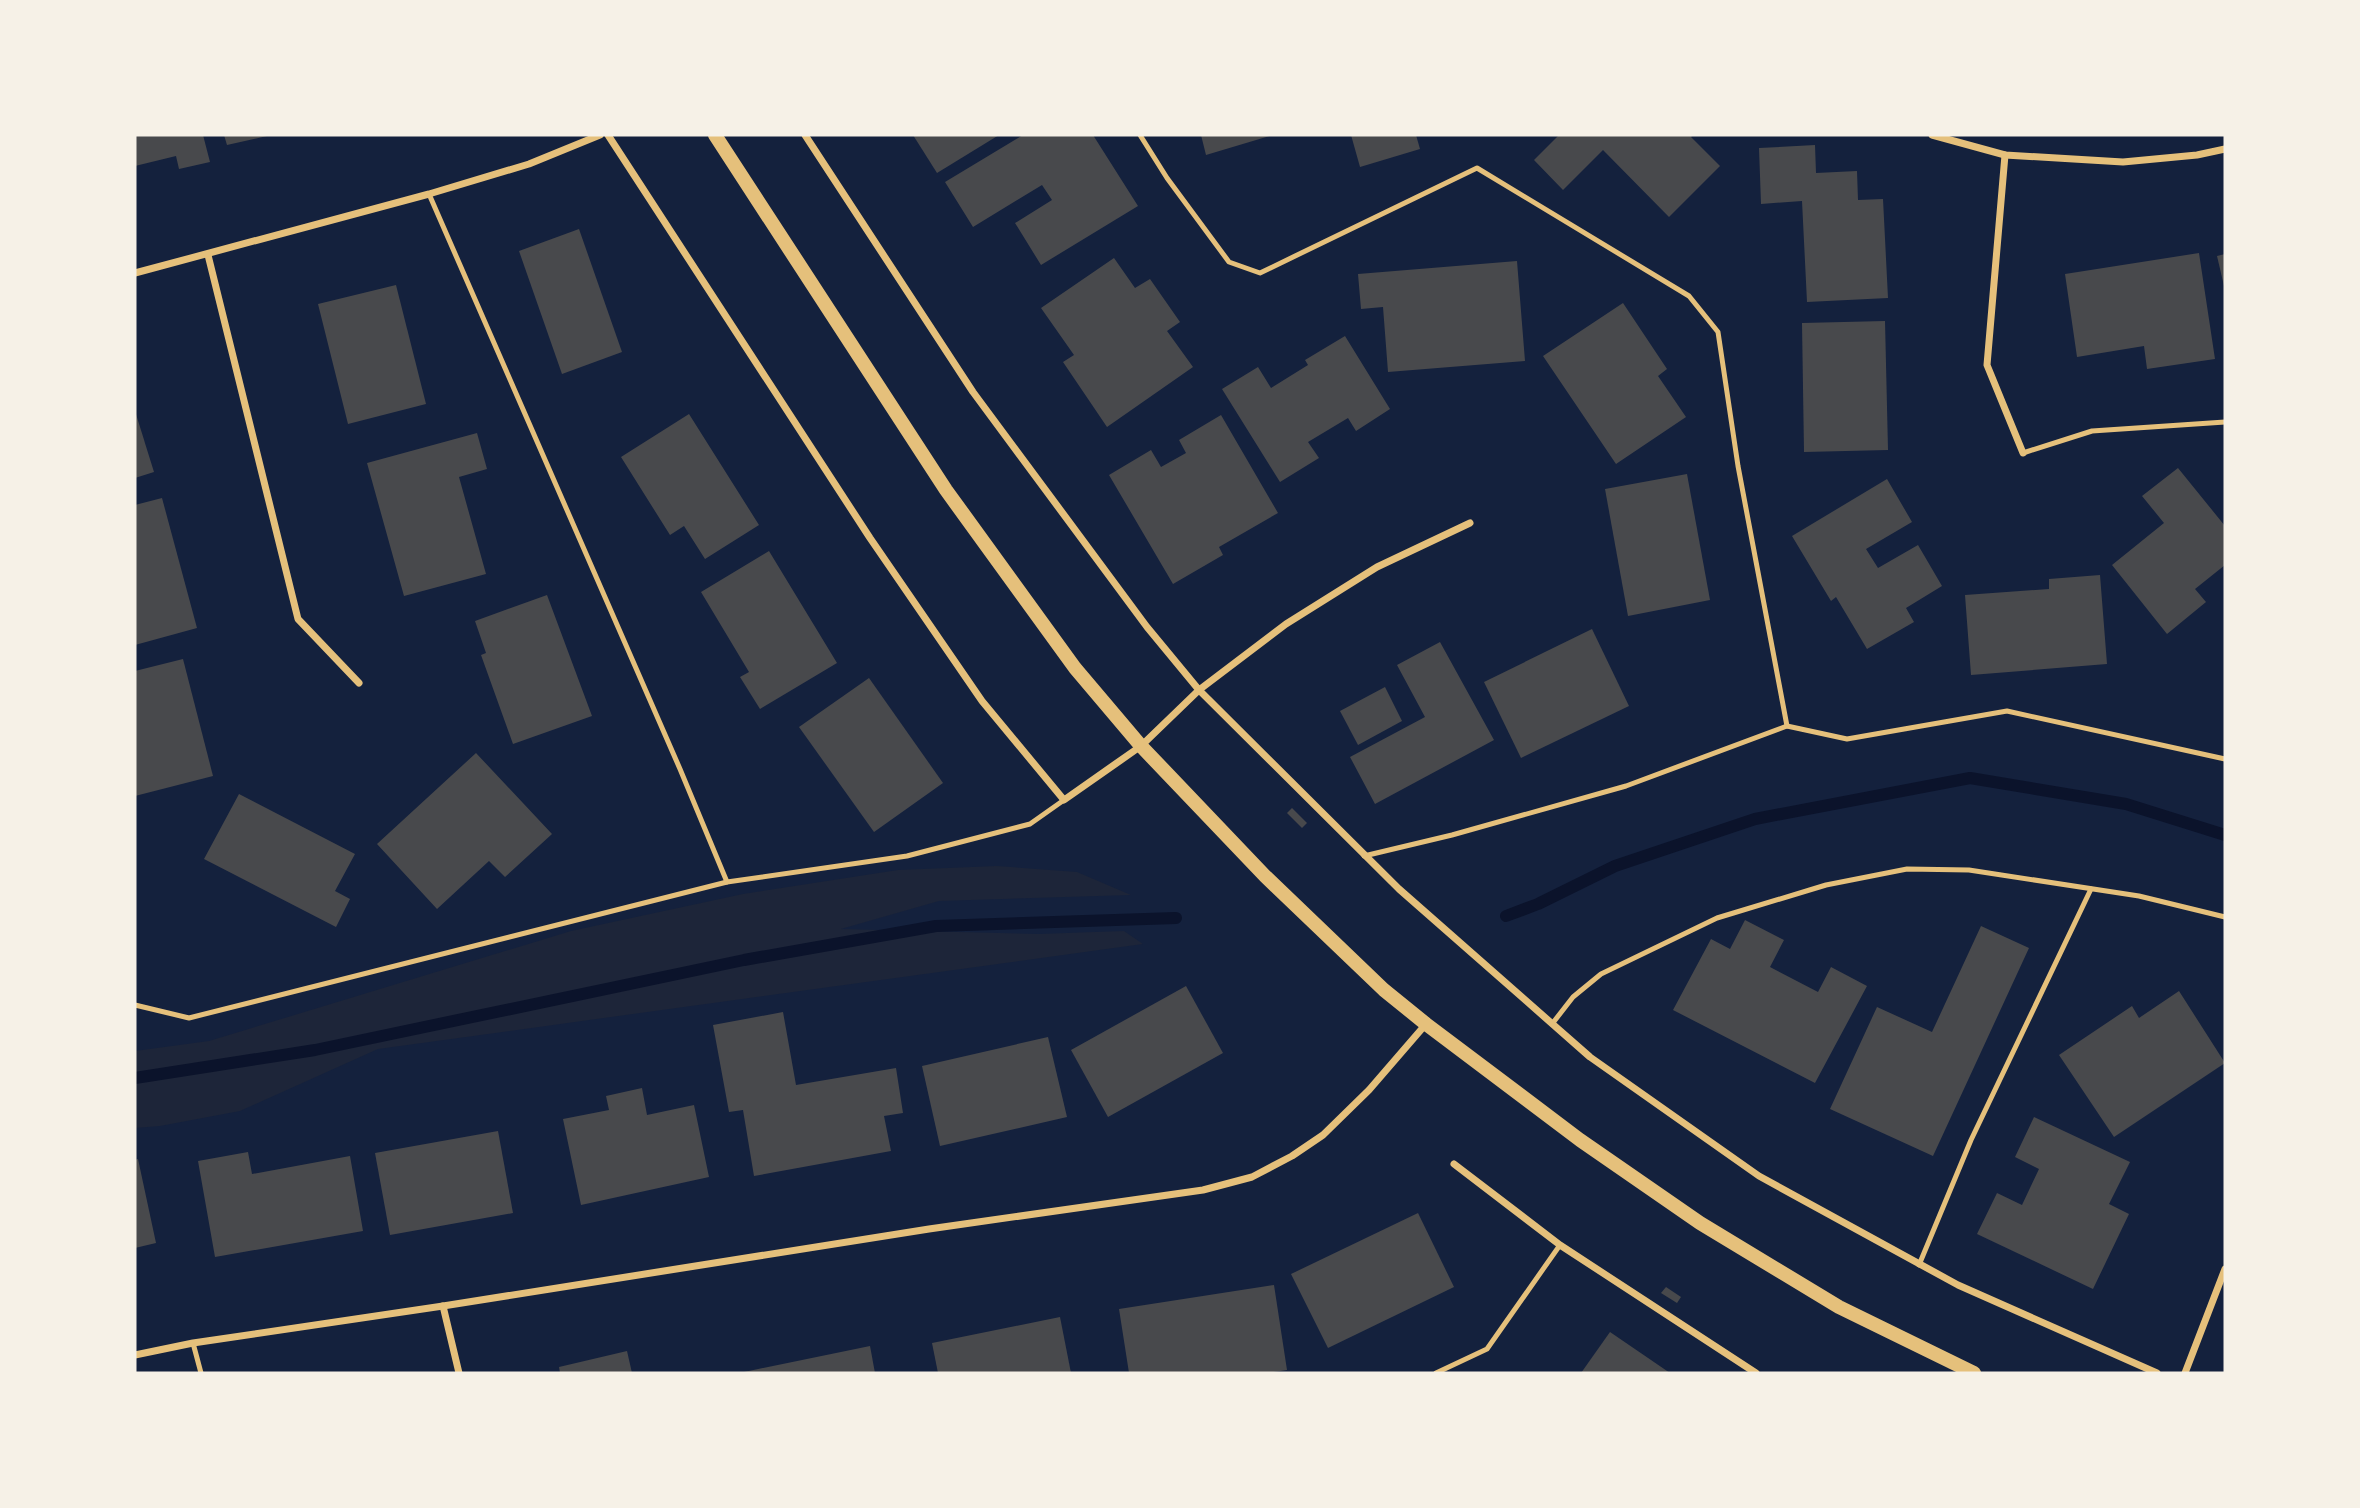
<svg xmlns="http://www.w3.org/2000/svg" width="2360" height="1508" font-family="Quicksand,sans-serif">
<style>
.green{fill:#1d2539}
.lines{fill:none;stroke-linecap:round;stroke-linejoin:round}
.stream{stroke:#0b132b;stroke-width:12}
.building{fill:#48494c}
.service{stroke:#e5c07b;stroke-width:5}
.minor{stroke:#e5c07b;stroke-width:7}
.secondary{stroke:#e5c07b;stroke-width:14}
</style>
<rect width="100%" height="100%" fill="#14213d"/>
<polygon class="green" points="997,866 1077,872 1131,895 939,901 841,929 1038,934 1124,931 1143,944 378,1049 240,1111 160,1126 135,1128 135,1051 209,1041 571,931 743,894 898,870"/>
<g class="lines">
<g class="stream">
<polyline points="1506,916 1538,904 1615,866 1755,819 1970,778 2126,804 2225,835"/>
<polyline points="135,1078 315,1050 744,960 936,926 1176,918"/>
</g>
</g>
<g class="building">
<polygon points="135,135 203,135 210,162 179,169 176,156 135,166"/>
<polygon points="224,135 267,135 267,136 227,145"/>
<polygon points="913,135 999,135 937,173"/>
<polygon points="1023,135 1093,135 1138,206 1041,265 1015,223 1052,200 1042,185 973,227 945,182"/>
<polygon points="1201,135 1273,135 1206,155"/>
<polygon points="1351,135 1416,135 1420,149 1360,167"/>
<polygon points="1559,135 1693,135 1691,137 1720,166 1669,217 1603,150 1563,190 1534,160"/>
<polygon points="1815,145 1816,173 1857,171 1858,200 1883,199 1888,298 1807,302 1802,201 1761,204 1759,148"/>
<polygon points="579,229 622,352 562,374 519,251"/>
<polygon points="2199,253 2215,359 2147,369 2144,346 2077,357 2065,274"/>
<polygon points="2225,254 2225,286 2224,286 2217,256"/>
<polygon points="1114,258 1135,288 1150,279 1180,322 1167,331 1193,367 1107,427 1063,362 1074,355 1041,308"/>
<polygon points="1517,261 1525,361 1388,372 1383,307 1361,309 1358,274"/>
<polygon points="396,285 426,404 348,424 318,304"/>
<polygon points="1623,303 1667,369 1658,376 1686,417 1616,464 1543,356"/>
<polygon points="1885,321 1888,450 1804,452 1802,323"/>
<polygon points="1345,336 1390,409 1356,431 1348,418 1308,442 1319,458 1280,482 1222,389 1258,367 1271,388 1308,365 1305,360"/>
<polygon points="135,411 154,472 135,478"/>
<polygon points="689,414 759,525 705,559 684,526 670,535 621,457"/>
<polygon points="1221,415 1278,513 1219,547 1223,555 1173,584 1109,475 1151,450 1161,467 1186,453 1179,440"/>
<polygon points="477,433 487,469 459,477 486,574 404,596 367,463"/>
<polygon points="2178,468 2225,526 2225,565 2195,589 2206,602 2167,634 2112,565 2164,523 2142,496"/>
<polygon points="1687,474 1710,600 1628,616 1605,489"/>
<polygon points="1887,479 1912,522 1866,549 1878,568 1918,545 1942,586 1906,608 1914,622 1867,649 1836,597 1831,601 1792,536"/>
<polygon points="162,498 197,628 135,645 135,505"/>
<polygon points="769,551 837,663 760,709 740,677 749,672 701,592"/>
<polygon points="2100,575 2107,664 1971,675 1965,595 2049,589 2049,579"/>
<polygon points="547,595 592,716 513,744 481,655 486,653 475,621"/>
<polygon points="1592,629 1629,706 1521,758 1484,682"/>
<polygon points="1440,642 1494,740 1375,804 1350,757 1425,717 1397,665"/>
<polygon points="183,659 213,776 135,796 135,671"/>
<polygon points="869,678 943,783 874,832 799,727"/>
<polygon points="1385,687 1402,721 1358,745 1340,711"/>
<polygon points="476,753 552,834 505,877 489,861 437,909 377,844"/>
<polygon points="239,794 355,854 335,891 350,899 336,927 204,859"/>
<polygon points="1292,808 1307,823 1302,828 1287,813"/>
<polygon points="1745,920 1784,940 1770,967 1818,992 1831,967 1867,986 1815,1083 1673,1010 1711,939 1730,949"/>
<polygon points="1981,926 2029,948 1933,1156 1830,1109 1877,1007 1932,1032"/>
<polygon points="1186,986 1223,1053 1108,1117 1071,1050"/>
<polygon points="2179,991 2225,1063 2114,1137 2059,1055 2132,1006 2139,1018"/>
<polygon points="783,1012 796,1085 896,1068 903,1113 884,1116 891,1151 754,1176 743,1110 729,1112 713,1025"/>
<polygon points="1048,1037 1067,1117 940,1146 922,1066"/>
<polygon points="642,1088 647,1115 694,1105 709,1177 581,1205 563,1119 609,1110 606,1096"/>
<polygon points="2034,1117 2130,1162 2109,1204 2129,1214 2093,1289 1977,1234 1997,1193 2022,1205 2039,1169 2015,1157"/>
<polygon points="498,1131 513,1213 390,1235 375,1153"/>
<polygon points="248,1152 252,1174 350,1156 363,1231 215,1257 198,1161"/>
<polygon points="138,1159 156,1243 135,1248 135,1160"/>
<polygon points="1418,1213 1454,1287 1328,1348 1291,1274"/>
<polygon points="1274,1285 1287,1370 1267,1373 1129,1373 1119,1309"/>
<polygon points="1666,1287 1681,1297 1677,1303 1661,1293"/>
<polygon points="1060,1317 1071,1373 938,1373 932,1343"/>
<polygon points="1610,1332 1670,1373 1581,1373"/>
<polygon points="870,1346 875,1373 744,1373 744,1372"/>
<polygon points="627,1351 632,1373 560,1373 559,1367"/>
</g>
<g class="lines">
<g class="service">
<polyline points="1140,135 1167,178 1229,262 1260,273 1477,168 1689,296 1718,332 1738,466 1787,726"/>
<polyline points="429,194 680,769 727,882"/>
<polyline points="2023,453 2092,431 2225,422"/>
<polyline points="1364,856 1452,835 1626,786 1787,726 1847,739 2007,711 2225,759"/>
<polyline points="135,1005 189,1018 727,882 907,856 1030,824 1064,800"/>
<polyline points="1552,1024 1573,997 1601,974 1717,918 1826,885 1907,869 1969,870 2139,896 2225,917"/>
<polyline points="1919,1265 1971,1140 2091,889"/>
<polyline points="193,1343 201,1373"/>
<polyline points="1436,1373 1487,1349 1560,1245"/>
</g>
<g class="minor">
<polyline points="608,135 870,538 982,701 1064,800 1141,746 1199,690 1286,624 1377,567 1470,523"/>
<polyline points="805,135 973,392 1147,627 1199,690 1399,889 1590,1057 1759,1176 1958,1285 2157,1373"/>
<polyline points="1932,135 2005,155 2123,162 2197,155 2225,149"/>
<polyline points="2005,155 1987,365 2023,453"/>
<polyline points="208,255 298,619 359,683"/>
<polyline points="135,273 429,194 529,164 600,135"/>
<polyline points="1454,1164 1560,1245 1756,1373"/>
<polyline points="443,1306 459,1373"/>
<polyline points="135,1355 193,1343 443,1306 929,1229 1203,1190 1252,1177 1292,1156 1323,1135 1369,1090 1426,1024"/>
<polyline points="2185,1373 2225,1269"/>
</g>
<polyline class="secondary" points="715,135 946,490 1075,668 1141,746 1265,876 1384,990 1426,1024 1580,1140 1700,1223 1839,1307 1974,1373"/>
</g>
<rect width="2360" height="1508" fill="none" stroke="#f6f1e7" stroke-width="273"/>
</svg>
